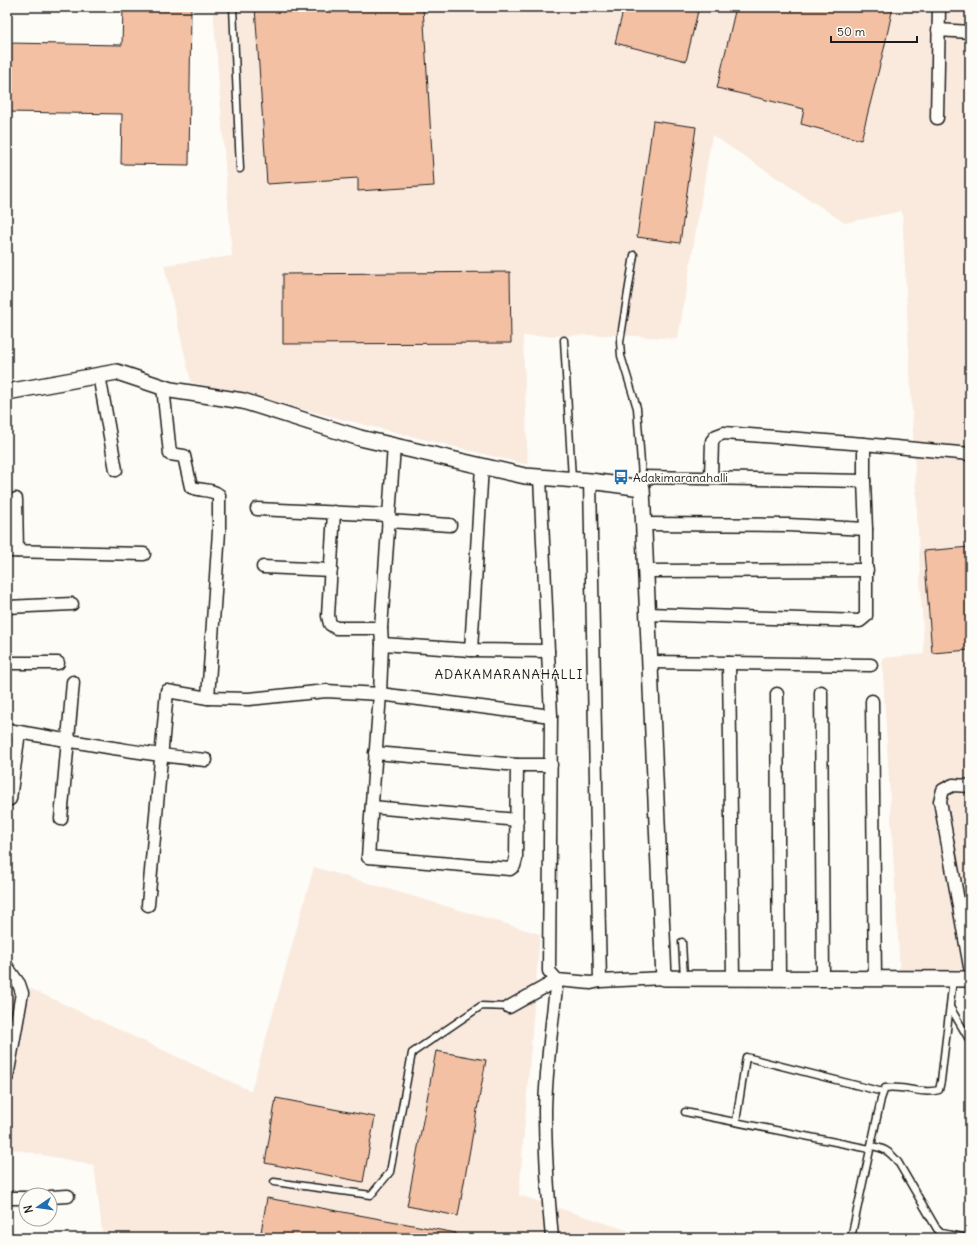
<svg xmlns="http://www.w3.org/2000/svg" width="977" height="1245" font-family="Delius,sans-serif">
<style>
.built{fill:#faeade}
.building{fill:#f3c0a4;stroke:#1c1c1c}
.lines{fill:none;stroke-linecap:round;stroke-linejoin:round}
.service-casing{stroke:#1c1c1c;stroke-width:9}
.minor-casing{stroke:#1c1c1c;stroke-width:15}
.tertiary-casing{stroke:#1c1c1c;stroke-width:18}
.service{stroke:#fdfcf7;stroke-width:6}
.minor{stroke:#fdfcf7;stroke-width:12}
.tertiary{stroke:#fdfcf7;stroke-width:15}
.labels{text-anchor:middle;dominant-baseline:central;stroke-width:3;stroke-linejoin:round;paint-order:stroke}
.poi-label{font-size:12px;fill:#1c1c1c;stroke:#fdfcf7;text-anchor:start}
.neighbourhood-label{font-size:13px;letter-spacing:1px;fill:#1c1c1c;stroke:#fdfcf7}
</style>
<rect width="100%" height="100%" fill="#fdfcf7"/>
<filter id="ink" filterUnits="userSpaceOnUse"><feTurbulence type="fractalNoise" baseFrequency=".025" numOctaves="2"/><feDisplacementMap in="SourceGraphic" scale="8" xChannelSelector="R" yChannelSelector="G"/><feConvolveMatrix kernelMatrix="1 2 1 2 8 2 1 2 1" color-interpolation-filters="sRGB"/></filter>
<g filter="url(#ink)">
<g class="built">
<polygon points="213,7 970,7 970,968 900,975 882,658 924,654 902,211 845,223 712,135 678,339 621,335 523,336 528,465 191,382 164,265 232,256"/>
<polygon points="314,867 540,934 519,1195 651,1238 103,1238 94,1165 7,1148 7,983 27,987 251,1091"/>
</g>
<g class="building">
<polygon points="123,7 191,7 189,165 121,164 122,114 7,112 7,43 122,45"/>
<polygon points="255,7 423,7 434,186 358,191 358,178 267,184"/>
<polygon points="624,7 699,7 686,61 615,43"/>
<polygon points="736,7 893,7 884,49 861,140 801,124 804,109 717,88"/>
<polygon points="653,121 696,127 680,243 637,237"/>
<polygon points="510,272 511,343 283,344 283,274"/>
<polygon points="970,547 970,650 932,653 924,551"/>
<polygon points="436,1051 486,1060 458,1216 407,1206"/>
<polygon points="276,1098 375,1117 363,1182 265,1163"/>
<polygon points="267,1198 456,1233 456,1238 260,1238"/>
</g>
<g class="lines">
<defs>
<g id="service">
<polyline points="233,7 240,169"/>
<polyline points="634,255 620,342 621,356 637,408 642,477"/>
<polyline points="564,340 572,479"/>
<polyline points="682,942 684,978"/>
<polyline points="950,1007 970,1041"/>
<polyline points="685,1112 870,1149"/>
<polyline points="736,1122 746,1057 883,1092"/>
<path d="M871 1146C884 1148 889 1151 898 1162L937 1229 941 1233 968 1238"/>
<polyline points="274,1182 371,1195 390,1172 412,1053 481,1006 509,1007"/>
<path d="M851 1238 881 1099 885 1088C903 1085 921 1095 939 1090L941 1081 953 979"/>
</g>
<g id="minor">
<polyline points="938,30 970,32"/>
<polyline points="937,118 939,7"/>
<polyline points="99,375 116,470"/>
<path d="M163 387 170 454 184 456 191 487C199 491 213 489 219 495V531L208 698"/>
<polyline points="394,446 381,628 382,644 380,694 368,857 510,869 514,866 516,859 517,765"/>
<polyline points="540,477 551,716 549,971 557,980 591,983 600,981 590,481"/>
<polyline points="711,478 712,441 716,436 724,433 864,444"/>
<polyline points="642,488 642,477 864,481 864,444 970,454"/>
<polyline points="16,499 17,551"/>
<polyline points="257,509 389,515"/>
<polyline points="334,512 328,616 330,624 336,628 381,628"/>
<polyline points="388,521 450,525"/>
<polyline points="643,524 788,525 866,529 864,481"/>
<polyline points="7,551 144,554"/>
<polyline points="263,567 331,570"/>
<polyline points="646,571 867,570"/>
<polyline points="7,607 72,604"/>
<polyline points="648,614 860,621 866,616 866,529"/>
<polyline points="382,644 471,650 548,651"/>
<polyline points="471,650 482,466"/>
<polyline points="650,662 871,665"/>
<polyline points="7,663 58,663"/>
<polyline points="729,663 733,978"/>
<polyline points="821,692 823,978"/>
<polyline points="777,694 779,978"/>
<polyline points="872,701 875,979"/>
<path d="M7 730C73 741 139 754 206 760"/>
<polyline points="375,753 517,765 551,765"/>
<polyline points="970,786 953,785 943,790 940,801 970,967"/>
<polyline points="10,799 19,732"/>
<polyline points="372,807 517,820"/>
<polyline points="61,819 73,682"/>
<polyline points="148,905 167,691 208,698 249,699 326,691 380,694 551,716"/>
<polyline points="7,967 19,984 22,993 7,1077"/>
<polyline points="600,981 664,978"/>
<polyline points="509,1007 557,980"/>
<polyline points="50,1197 68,1196"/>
<polyline points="7,1198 26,1198"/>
<path d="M552 1238C548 1195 545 1153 545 1110 546 1067 552 1023 557 980"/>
</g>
<polyline id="tertiary" points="7,392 117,372 171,390 243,401 360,438 525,476 590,481 642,488 664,978 970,979"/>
</defs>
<use href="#service" class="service-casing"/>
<use href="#minor" class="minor-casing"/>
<use href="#tertiary" class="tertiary-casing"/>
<use href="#service" class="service"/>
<use href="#minor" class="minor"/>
<use href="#tertiary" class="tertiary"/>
</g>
</g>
<defs>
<symbol id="bus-bare" viewBox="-9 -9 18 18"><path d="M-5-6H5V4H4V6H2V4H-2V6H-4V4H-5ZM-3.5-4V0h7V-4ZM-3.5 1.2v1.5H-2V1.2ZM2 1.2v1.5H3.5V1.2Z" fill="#1f6fb2" stroke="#fdfcf7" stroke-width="2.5" paint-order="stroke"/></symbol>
</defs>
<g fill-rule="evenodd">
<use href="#bus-bare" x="610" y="466" width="22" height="22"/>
</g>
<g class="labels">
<g class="poi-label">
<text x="633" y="477">Adakimaranahalli</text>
</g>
<g class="neighbourhood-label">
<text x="509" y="674">ADAKAMARANAHALLI</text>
</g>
</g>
<rect width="977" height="1245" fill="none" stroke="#fdfcf7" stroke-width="24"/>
<rect x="12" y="12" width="953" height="1221" fill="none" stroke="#1c1c1c" stroke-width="1.5" filter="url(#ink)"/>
<g transform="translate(38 1207) rotate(257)"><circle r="19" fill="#fdfcf7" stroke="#a3a29f"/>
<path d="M0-3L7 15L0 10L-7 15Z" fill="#1f6fb2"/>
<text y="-6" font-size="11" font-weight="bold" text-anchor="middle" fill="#1c1c1c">N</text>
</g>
<path d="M831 36v6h86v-6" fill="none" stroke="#1c1c1c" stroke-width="2"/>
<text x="837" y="36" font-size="12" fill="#1c1c1c" stroke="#fdfcf7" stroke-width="3" paint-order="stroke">50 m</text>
</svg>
